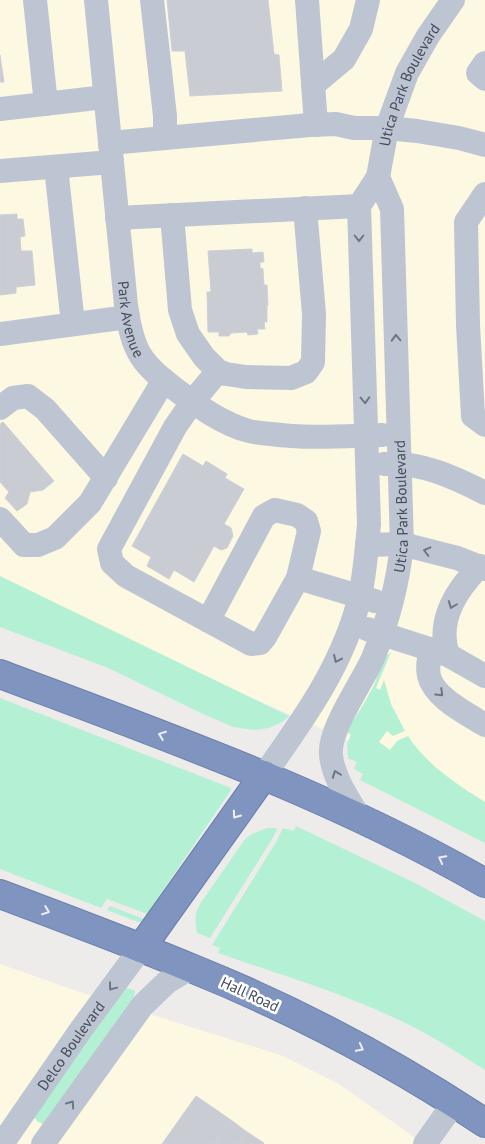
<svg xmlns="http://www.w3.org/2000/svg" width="485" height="1144" font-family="'PT Sans',sans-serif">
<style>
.commercial{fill:#fdf8e1}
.green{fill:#b4f1d4}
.building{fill:#caccd4;stroke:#ced0d8}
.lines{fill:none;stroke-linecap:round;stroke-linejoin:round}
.highway-casing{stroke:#6a7faa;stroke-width:30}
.minor{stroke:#bdc5d2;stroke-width:24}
.highway{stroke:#7f94bf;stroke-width:28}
.oneway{stroke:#6e7684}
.oneway2{stroke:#eceff5}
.labels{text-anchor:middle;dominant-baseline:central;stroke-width:5;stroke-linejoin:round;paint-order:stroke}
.street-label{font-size:15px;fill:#434b5a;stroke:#fff}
</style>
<rect width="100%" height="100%" fill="#eeebeb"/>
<g class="commercial">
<polygon points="0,0 485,0 485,812 391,759 0,588"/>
<polygon points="0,964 74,990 283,1056 339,1084 424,1144 0,1144"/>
</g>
<g class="green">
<polygon points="0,576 289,716 282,722 269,728 254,730 233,727 201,713 108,668 0,627"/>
<path d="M391 652 376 688 380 690 384 680 391 704 405 731 393 736 387 731 379 742 390 750 397 741 408 736C427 765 456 784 485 802V843L360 780 363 774 354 769 357 762 348 758 347 744 351 735 346 731C356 717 365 702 373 687 379 675 380 660 391 652Z"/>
<polygon points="0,698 231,788 231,790 147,914 107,899 101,908 0,869"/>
<path d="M296 826 415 883 485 921V1070C463 1056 440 1041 417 1029 354 996 284 976 218 953L220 948 212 945 276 842 283 828 294 831Z"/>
<path d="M267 828H276L277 830 271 841 210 938 197 933C195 922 194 914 200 904L245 839 252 834Z"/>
<polygon points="110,906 144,919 141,922 138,922 107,910"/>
<polygon points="126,988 134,990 135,992 133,998 45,1122 43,1124 38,1122 34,1117 100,1021"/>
</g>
<g class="building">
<polygon points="167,0 268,0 274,54 279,55 282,91 190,96 185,51 172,51"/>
<polygon points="0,55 4,82 0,82"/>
<polygon points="17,214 17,219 23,219 25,236 20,237 21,251 32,251 35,285 16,287 16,293 0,295 0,215"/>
<polygon points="252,249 252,253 263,252 264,262 260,262 260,268 263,269 264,285 267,285 268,305 267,305 267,322 264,322 265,329 257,329 258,334 248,335 247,332 231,333 229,336 219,336 219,332 208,332 207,292 211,292 208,251"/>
<polygon points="3,422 54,481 43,490 30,492 27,504 17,511 5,498 9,492 0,482 0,424"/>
<polygon points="183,454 203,466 206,461 227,474 225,478 244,489 224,524 231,528 233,536 227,548 221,550 214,546 194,582 174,570 169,579 147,566 151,557 132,546"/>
<polygon points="196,1096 231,1120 214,1144 162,1144"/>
<polygon points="231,1120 247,1132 239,1144 214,1144"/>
<polygon points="247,1132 264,1143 263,1144 239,1144"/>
</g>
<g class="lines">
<defs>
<g id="highway">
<path d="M0 674C165 736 332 795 485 883"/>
<path d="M0 894C64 918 128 942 191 968 293 1009 393 1062 485 1123"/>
<polyline points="141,948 264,775"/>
</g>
</defs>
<use href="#highway" class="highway-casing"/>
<g class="minor">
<polyline points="35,0 46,104"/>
<path id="s1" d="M96 0 126 305C133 354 141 363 179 392 201 408 223 424 249 431 256 433 264 433 271 434 308 439 345 436 382 435"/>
<polyline points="152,0 165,116 165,138 310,125 336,124 354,128 387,128 417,131 459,138 485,145"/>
<polyline points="307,0 316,125"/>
<polyline points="485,63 478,73 485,79"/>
<polyline points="313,85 344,59 361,29 368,0"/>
<polyline points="0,109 105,97"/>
<polyline points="110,143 165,138"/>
<polyline points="56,167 73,324"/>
<polyline points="0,171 112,162"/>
<polyline points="485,194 466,222 468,325 473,416 485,425"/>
<polyline points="172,215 180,310 188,334 204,357 218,371 226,374 246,377 291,378 306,372 313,362 314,314 305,208"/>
<polyline points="117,218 359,206"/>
<polyline points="0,334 128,317"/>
<polyline points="0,408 13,398 28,396 45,409 106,478"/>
<path d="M384 464C421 462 452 476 485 493"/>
<polyline points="0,519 24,545 38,545 55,538 90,503 164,380"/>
<polyline points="367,545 402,544 457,558 485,569"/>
<polyline points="298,578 375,601"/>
<polyline points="208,621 264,516 275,510 297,515 306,521 309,531 298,578 265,637 260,643 251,644 126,576 112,563 109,549 175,427 193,401 218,371"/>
<polyline points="367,629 448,655 485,676"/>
<path d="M431 649C429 658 427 667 429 676 434 698 468 714 485 725"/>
<path d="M448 655C436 621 457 589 480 566"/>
<path id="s2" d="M264 775C303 720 344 664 360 596 365 572 367 548 369 524L359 206 378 177 387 128 407 73 428 36 453 0"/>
<path id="s3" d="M359 817C348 798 333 777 331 755 328 730 362 683 373 658 388 621 398 583 402 544L392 209 378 177"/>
<path id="s4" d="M2 1144 80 1031 141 948"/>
<polyline points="43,1144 142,1006 167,982 191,968"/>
<polyline points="425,1144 454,1103"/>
</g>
<use href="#highway" class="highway"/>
</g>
<defs><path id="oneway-chevron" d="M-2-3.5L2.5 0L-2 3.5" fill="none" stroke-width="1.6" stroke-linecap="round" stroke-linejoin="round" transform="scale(1.25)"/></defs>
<g class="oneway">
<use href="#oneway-chevron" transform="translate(359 238) rotate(90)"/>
<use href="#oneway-chevron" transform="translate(396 338) rotate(-92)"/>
<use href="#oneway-chevron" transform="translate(365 400) rotate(88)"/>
<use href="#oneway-chevron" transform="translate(427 551) rotate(-166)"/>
<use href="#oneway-chevron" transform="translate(452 605) rotate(111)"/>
<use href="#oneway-chevron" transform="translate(337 659) rotate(115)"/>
<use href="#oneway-chevron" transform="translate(440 693) rotate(44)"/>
<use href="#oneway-chevron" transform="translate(336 774) rotate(-111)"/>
<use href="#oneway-chevron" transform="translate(112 987) rotate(127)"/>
<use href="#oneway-chevron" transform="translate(71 1104) rotate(-55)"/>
</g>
<g class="oneway2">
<use href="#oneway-chevron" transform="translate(162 735) rotate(-159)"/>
<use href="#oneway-chevron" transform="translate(236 815) rotate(125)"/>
<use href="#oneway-chevron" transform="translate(442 859) rotate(-152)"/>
<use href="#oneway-chevron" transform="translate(46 911) rotate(21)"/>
<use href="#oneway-chevron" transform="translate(360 1048) rotate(28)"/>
</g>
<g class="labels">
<g class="street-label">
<text stroke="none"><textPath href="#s2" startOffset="728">Utica Park Boulevard</textPath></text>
<text stroke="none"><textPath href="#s1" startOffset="321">Park Avenue</textPath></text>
<text stroke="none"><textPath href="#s3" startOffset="331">Utica Park Boulevard</textPath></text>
<text transform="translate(250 994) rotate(25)">Hall Road</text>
<text stroke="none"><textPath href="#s4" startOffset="120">Delco Boulevard</textPath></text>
</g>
</g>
</svg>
